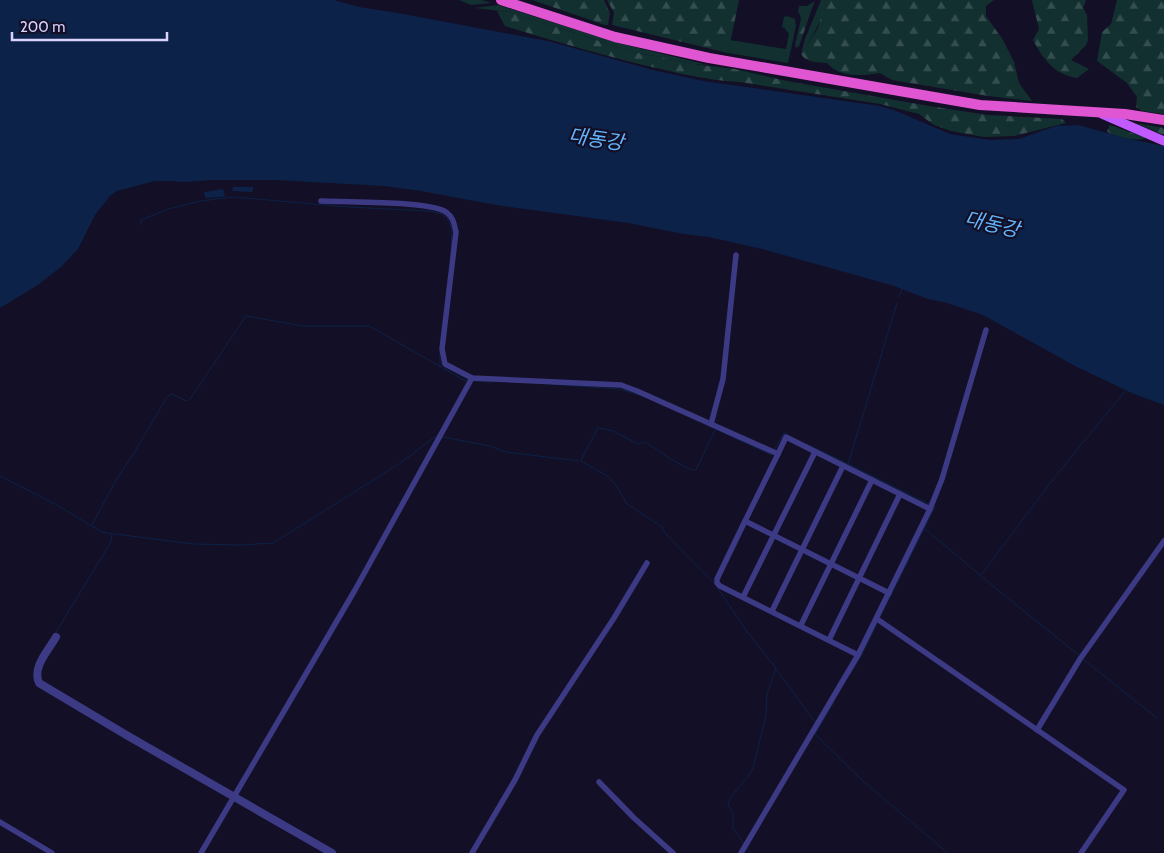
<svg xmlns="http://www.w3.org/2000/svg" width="1164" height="853" font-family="Cabin,'Noto Sans KR',sans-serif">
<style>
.grass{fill:#12302f}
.forest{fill:url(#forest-firs)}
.water{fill:#0c2248}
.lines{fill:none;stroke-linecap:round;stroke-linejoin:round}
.stream{stroke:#0c2248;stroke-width:1}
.minor{stroke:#3d3a85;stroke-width:5.5}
.tertiary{stroke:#3d3a85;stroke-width:8}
.primary{stroke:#c25bff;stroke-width:9}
.trunk{stroke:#e055d1;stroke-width:10}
.labels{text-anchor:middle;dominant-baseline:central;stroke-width:4.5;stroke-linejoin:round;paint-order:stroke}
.water-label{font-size:20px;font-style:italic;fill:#62b6ff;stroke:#130f26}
</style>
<defs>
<pattern id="forest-firs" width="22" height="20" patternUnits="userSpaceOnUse" patternTransform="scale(1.25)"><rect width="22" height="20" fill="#12302f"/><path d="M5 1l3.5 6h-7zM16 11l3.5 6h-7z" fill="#344d4e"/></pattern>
</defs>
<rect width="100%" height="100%" fill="#130f26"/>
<g class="grass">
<polygon points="459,0 482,0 491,3 471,5"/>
<path d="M821 0H825C822 23 813 35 801 54L805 39Z"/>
<polygon points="815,1 809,13 806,15 800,15 798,12 799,6 807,6"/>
<polygon points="498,5 618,43 708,65 693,64 634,52 509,12 475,8"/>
<polygon points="787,16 795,19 796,26 788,63 728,53 730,40 786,49 789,33 787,32 785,28 782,27 784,17"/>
</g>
<g class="forest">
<polygon points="532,0 604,0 610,13 608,25 605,25"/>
<polygon points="607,0 739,0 728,53 612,25 614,13"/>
<polygon points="815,0 799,46 796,48 795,45 801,19 800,15 806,15 809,13"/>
<path d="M825 0H994L986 6V16L1003 40 1014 62 1019 83 1032 101 988 96 892 80 880 73C862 76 840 78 827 63 818 62 806 63 801 54L818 28Z"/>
<path d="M1032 0H1086L1083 8 1087 15 1088 40 1086 45 1071 60 1089 69 1077 78C1055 75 1043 59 1033 40L1039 29Z"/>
<polygon points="1117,0 1164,0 1164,114 1142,111 1136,107 1137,97 1127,83 1097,61 1102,32 1111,24"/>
<path d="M497 11 509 12 634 52 693 64 735 69 787 81 929 106 988 115 1062 119 1066 123 1014 136 984 137 951 131 934 125 919 114 880 104 740 82C701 80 665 70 627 61 586 50 546 39 505 26Z"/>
<polygon points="1135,123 1164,128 1164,135"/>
<path d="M1110 125 1146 138C1135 142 1121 137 1110 134L1107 131Z"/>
</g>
<g class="water">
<polygon points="0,0 334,0 359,7 398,13 548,41 653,70 703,81 880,106 894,110 950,134 990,140 1019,139 1056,126 1078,125 1125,138 1164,146 1164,405 1134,394 1075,366 983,315 947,303 928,299 891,285 762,249 709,237 683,234 628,223 496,205 421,191 384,186 275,180 213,180 185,182 171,181 155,181 117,191 110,196 95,215 78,249 62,266 38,285 0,308"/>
<polygon points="233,187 253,187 253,190 252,192 232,191"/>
<polygon points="223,189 225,195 223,197 205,198 204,192"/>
</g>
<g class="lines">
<g class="stream">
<polyline points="141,225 141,220 168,209 201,201 233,197 349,207 428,211 442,214 449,221 452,230 451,254"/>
<polyline points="899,297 902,289"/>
<polyline points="897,303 848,464 929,504"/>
<polyline points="440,366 440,352"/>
<polyline points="472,381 493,382"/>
<polyline points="550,384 619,389 640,395"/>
<polyline points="707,425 772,455"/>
<polyline points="443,437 490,446 506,452 579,461"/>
<polyline points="806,444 848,464"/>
<polyline points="775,449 784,433 786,434"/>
<path d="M581 460 598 428 613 431 638 444 645 442C658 449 683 470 696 470L715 430"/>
<polyline points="581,461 609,477 619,490 627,504 662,527 665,533 714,583"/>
<polyline points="0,476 55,504 102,532 107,533 194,544 241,545 273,543 399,464 436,436"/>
<polyline points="92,525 115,482 137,448 167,397 171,394 187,401 191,398 246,316 303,326 369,326 464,380 469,381"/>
<polyline points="925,529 999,591 1080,656"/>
<polyline points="981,575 1058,473 1126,390"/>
<path d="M717 587 748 633 776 668 767 694 766 715 753 768C747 782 731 791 728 805L733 813V828L744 844"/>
<polyline points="880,617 935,507 933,506"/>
<polyline points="56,632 111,542 112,534"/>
<polyline points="1083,659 1157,718"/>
<polyline points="776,669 815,722"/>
<polyline points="850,674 863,653 877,623"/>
<polyline points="834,702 815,734 864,782 948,853"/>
<polyline points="1041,728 1048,717"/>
<polyline points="746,847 751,853"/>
</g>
<g class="minor">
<path d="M321 201C345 202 429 201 446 212 454 218 454 224 456 232L442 349 445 364 472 378 621 385 637 391 778 454 786 437 930 509"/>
<polyline points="711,424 723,379 736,255"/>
<polyline points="778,454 745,521 889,593"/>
<polyline points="745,521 717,579 717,583 720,586 858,655"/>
<polyline points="743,597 815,452"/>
<polyline points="772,611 843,466"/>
<polyline points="877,619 1124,790 1081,853"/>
<polyline points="801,625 872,480"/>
<polyline points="829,640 900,494"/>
<polyline points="1037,730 1080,659 1164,541"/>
<polyline points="599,782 634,818 673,853"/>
<polyline points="0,822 52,853"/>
<polyline points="201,853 355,590 472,378"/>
<polyline points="472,853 515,780 537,735 614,618 647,563"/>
<polyline points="741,853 858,655 930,509 942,479 986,330"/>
</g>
<path class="tertiary" d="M56 637C48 651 32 667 39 683L128 736 332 853"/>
<polyline class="primary" points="1102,114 1164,141"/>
<polyline class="trunk" points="501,0 615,37 709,58 980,105 1125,114 1164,120"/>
</g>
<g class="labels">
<g class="water-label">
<text transform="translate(596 139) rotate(8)">대동강</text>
<text transform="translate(992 224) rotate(13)">대동강</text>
</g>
</g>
<path d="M12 32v8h155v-8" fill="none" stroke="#d9d4ff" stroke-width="2.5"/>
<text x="20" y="32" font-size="15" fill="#d9d4ff" stroke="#130f26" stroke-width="4" paint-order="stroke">200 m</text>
</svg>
